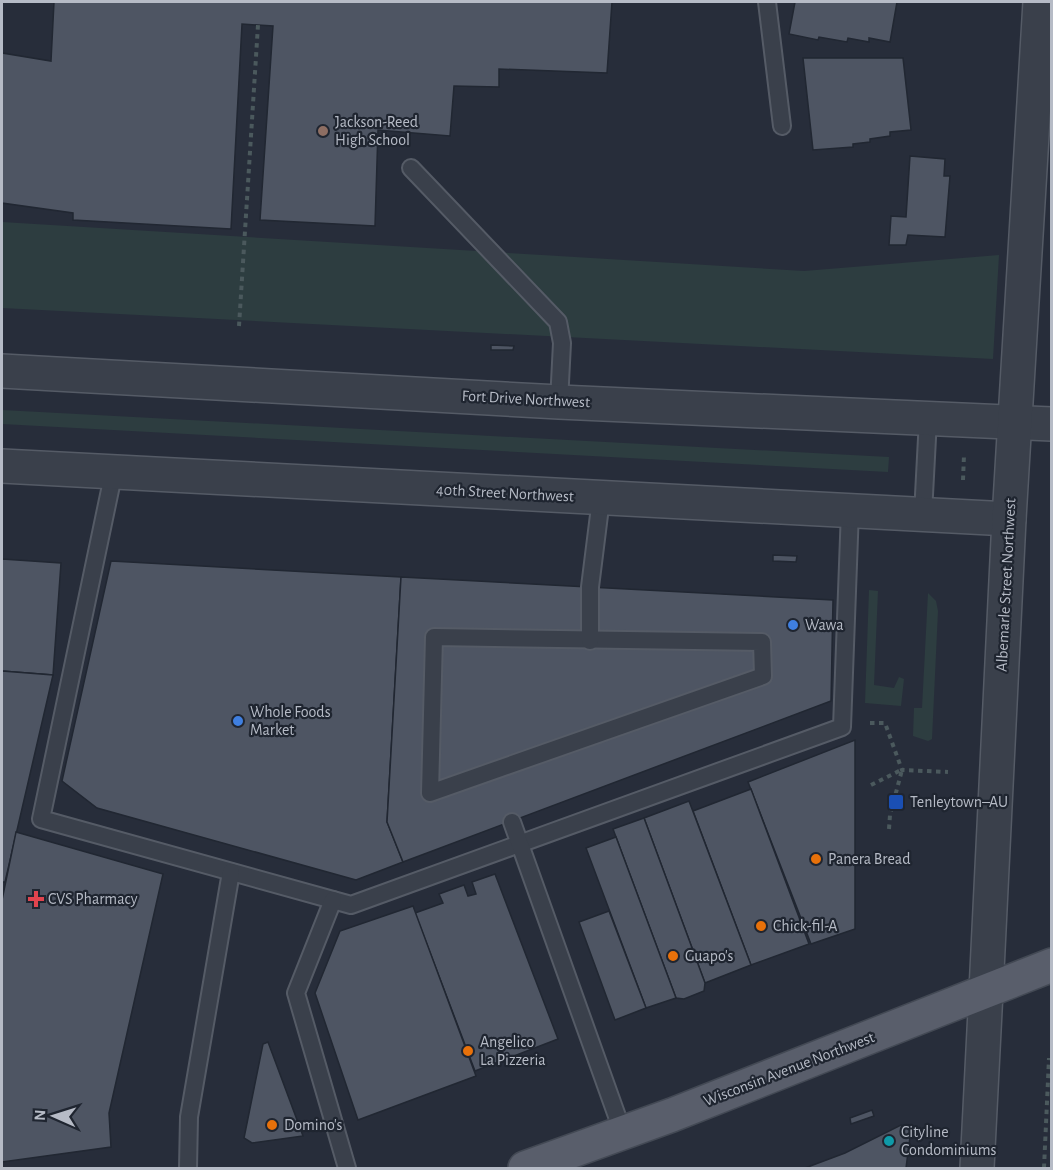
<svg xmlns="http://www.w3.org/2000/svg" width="1053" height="1170" font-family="'Alegreya Sans',sans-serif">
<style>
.green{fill:#2d3d40}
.building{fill:#4e5563;stroke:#212732;stroke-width:1.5}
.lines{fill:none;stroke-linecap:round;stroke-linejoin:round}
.service-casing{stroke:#555b66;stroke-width:20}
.minor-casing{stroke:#555b66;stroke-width:36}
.tertiary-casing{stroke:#555b66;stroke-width:36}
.primary-casing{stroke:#434954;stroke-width:36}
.path{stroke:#4b595d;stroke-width:4;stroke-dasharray:4.5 4.5;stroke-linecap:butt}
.service{stroke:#3a404b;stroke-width:16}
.minor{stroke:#3a404b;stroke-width:33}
.tertiary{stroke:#3a404b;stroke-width:33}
.primary{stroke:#595e6b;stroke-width:33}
.education-dot{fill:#8d6e63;stroke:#1f2530;stroke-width:2}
.shop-dot{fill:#3f7fe0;stroke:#1f2530;stroke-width:2}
.transit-dot{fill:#1a4fb4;stroke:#1f2530;stroke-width:2}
.food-dot{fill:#e8710a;stroke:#1f2530;stroke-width:2}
.health-dot{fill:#e0444e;stroke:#1f2530;stroke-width:2}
.culture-dot{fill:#0f9aa8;stroke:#1f2530;stroke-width:2}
.labels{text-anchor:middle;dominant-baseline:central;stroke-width:4.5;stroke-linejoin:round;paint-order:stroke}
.poi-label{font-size:16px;fill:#b6bbc6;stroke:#1f2530;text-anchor:start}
.street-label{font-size:16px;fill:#b6bbc6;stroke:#1f2530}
</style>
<rect width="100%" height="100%" fill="#272d3a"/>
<g class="green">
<polygon points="2,222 804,271 999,255 993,359 2,308"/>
<polygon points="2,410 889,457 888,472 2,424"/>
<polygon points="869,590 878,591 874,685 894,688 899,677 904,679 901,706 865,703"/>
<polygon points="928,593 936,601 938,611 932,739 928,741 913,736 914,708 922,708"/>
</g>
<g class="building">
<polygon points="54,2 612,2 607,73 499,69 499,87 454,86 450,136 378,130 375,226 260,220 273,26 242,24 231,229 73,220 73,213 2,203 2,53 51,61"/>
<polygon points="795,2 897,2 890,42 869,38 869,42 848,38 847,42 819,37 818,40 789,34"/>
<polygon points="803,58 903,58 911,130 890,132 890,136 870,139 870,142 853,144 853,147 813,150"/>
<polygon points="910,156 945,159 944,176 950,176 945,237 908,235 906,245 889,245 891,216 906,217"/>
<polygon points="491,345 514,346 513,350 491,350"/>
<polygon points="773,555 797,556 796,562 773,561"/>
<polygon points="2,559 61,563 53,675 2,671"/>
<polygon points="111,561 401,577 387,822 403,862 356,880 97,808 62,781"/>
<polygon points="401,577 833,600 831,701 403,862 387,822"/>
<polygon points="2,671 53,675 5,882 2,882"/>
<polygon points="855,740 855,929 811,944 748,782"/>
<polygon points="751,789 809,944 751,965 693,811"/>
<polygon points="689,801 751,965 705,983 644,818"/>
<polygon points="644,818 705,983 704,991 684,999 676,998 613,829"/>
<polygon points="16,832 163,874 109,1113 111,1147 2,1162 2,900"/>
<polygon points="616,837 676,998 646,1008 586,848"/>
<polygon points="495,874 558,1039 475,1071 415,913 443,903 439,894 464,885 468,896 476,894 472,882"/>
<polygon points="413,906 476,1076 358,1120 315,993 340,931"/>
<polygon points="609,911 646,1008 615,1020 579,922"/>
<polygon points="268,1042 303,1136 252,1143 244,1138 263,1044"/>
<polygon points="872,1110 874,1116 851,1124 850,1118"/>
<polygon points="901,1125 911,1129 906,1168 805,1168 845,1153"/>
</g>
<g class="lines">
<defs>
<g id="service">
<polyline points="767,2 782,126"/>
<polyline points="411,168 558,322 562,343 559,402"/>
<polyline points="114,471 41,819 351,905 842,727 850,510"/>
<polyline points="923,514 928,419"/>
<polygon points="434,637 762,642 763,676 430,793"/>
<polyline points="590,641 590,587 601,499"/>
<polyline points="512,822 623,1133"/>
<polyline points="333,900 296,993 347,1168"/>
<polyline points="188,1168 189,1117 231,872"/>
</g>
<g id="minor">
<polyline points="2,371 559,402 1052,424"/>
<polyline points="2,466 1009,519"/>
<polyline points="977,1168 986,991"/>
</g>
<polyline id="tertiary" points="986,991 1009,519 1040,2"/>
<polyline id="primary" points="525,1168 672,1115 1052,965"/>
</defs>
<use href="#service" class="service-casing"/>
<use href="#minor" class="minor-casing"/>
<use href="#tertiary" class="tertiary-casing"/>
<use href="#primary" class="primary-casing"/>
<g class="path">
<polyline points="239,326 258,25"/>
<polyline points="963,480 964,455"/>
<polyline points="870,723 885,723 902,770 948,772"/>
<polyline points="871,785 901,770"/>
<polyline points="889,829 890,815 902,770"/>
<polyline points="1044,1168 1049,1058"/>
</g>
<use href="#service" class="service"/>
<use href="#minor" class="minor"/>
<use href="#tertiary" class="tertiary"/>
<use href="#primary" class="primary"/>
</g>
<circle class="education-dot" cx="323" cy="131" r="6"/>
<g class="shop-dot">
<circle cx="793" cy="625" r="6"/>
<circle cx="238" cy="721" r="6"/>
</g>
<rect class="transit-dot" x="888" y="794" width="16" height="16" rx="3"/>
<g class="food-dot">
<circle cx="816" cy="859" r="6"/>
<circle cx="761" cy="926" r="6"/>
<circle cx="673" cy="956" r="6"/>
<circle cx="468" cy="1051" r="6"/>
<circle cx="272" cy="1125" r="6"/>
</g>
<path class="health-dot" d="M33 890h6v6h6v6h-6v6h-6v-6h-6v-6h6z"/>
<circle class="culture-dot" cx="889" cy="1141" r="6"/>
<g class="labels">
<g class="poi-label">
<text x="335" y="122">Jackson-Reed<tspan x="335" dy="18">High School</tspan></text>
<text x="805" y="625">Wawa</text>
<text x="250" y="712">Whole Foods<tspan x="250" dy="18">Market</tspan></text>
<text x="910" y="802">Tenleytown–AU</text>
<text x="828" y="859">Panera Bread</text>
<text x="48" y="899">CVS Pharmacy</text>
<text x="773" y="926">Chick-fil-A</text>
<text x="685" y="956">Guapo's</text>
<text x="480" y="1042">Angelico<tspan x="480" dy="18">La Pizzeria</tspan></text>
<text x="284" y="1125">Domino's</text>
<text x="901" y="1132">Cityline<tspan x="901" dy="18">Condominiums</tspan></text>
</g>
<g class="street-label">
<text transform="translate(526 399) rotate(3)">Fort Drive Northwest</text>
<text transform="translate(505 493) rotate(3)">40th Street Northwest</text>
<text transform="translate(1006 585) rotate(-87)">Albemarle Street Northwest</text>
<text transform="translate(789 1069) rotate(-21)">Wisconsin Avenue Northwest</text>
</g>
</g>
<rect width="1053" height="1170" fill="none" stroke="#b6bbc6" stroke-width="6"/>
<g transform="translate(54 1116) rotate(273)" stroke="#1f2530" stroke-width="4.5" paint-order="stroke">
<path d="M0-4.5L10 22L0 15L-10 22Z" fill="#b6bbc6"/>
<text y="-9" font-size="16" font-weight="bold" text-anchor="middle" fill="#b6bbc6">N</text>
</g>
</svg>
